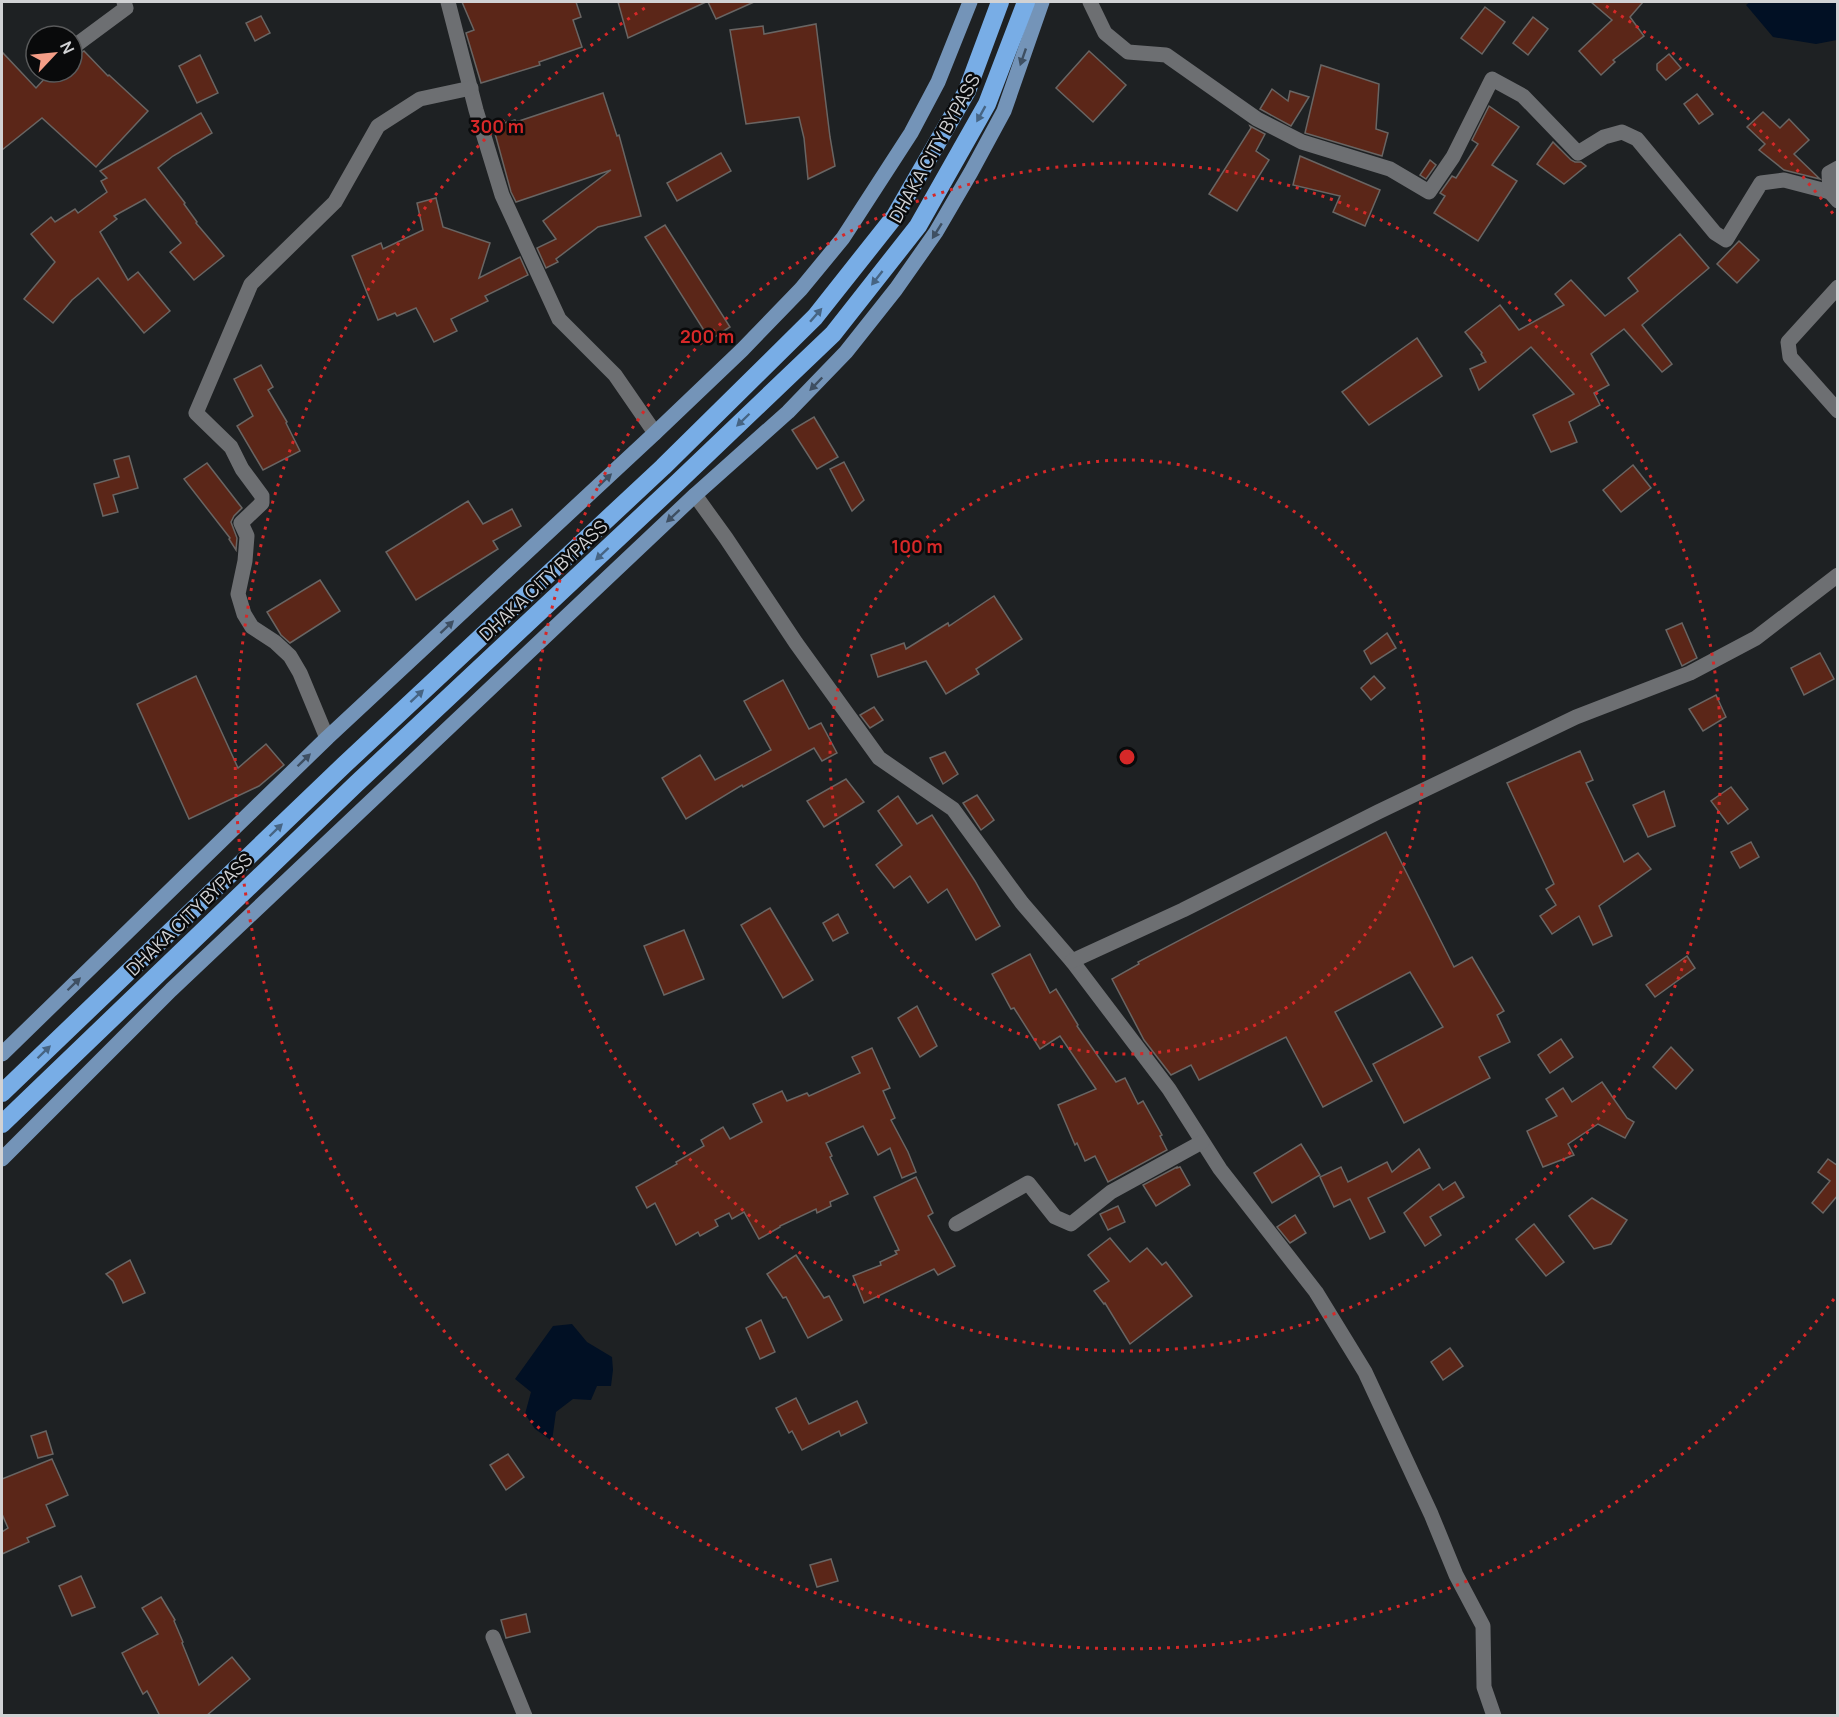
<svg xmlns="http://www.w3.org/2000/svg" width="1839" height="1717" font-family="Manrope,sans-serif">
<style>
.water{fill:#011024}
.building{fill:#5b2618;stroke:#696563;stroke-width:1.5}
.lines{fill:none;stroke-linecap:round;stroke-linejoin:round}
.minor{stroke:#6d6f72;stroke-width:15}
.major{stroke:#7494b8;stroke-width:15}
.highway{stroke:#78ade6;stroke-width:18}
.oneway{fill:#3e4f62}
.oneway2{fill:#466483}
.ring{fill:none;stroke:#d62828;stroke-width:3;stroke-dasharray:3 6}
.labels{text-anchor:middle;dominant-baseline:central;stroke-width:5;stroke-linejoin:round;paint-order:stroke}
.street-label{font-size:18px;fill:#d1d2d4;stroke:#090a0b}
.centre{fill:#d62828;stroke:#090a0b;stroke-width:3}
.ring-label{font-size:18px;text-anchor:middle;font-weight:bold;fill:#d62828;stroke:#090a0b;stroke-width:5;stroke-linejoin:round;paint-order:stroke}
</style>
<rect width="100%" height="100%" fill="#1e2123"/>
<g class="water">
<polygon points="1750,2 1837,2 1837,40 1816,44 1773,37 1746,5"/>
<polygon points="572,1324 587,1342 612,1357 613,1370 611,1386 597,1386 591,1400 573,1399 556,1412 552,1441 535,1429 525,1414 531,1392 515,1379 553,1326"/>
</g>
<g class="building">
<polygon points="462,2 576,2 581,17 573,20 582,47 539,62 540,65 481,83 466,33 474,30"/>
<polygon points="618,2 706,2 628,38"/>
<polygon points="708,2 754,2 716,19"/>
<polygon points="1591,2 1643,2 1630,17 1644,36 1613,60 1615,62 1601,75 1579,51 1612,20"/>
<polygon points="1485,7 1505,22 1482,54 1461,38"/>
<polygon points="261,16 270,33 255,41 246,23"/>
<polygon points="1533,17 1548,29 1528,55 1513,43"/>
<polygon points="816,24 830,137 835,166 808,179 804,138 799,117 746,124 730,30 763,26 764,34"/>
<polygon points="84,51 108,76 109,75 148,111 96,167 42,118 2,150 2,52 36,88 47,76 51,80 59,72 72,72 72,59"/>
<polygon points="1089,51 1126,85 1093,122 1056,88"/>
<polygon points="1669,54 1681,68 1666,80 1657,70 1657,64"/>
<polygon points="200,55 218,93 197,103 179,66"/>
<polygon points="1321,65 1379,84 1376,129 1388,133 1382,156 1305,133"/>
<polygon points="1272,89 1288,101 1290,91 1309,97 1291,126 1260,109"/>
<polygon points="603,93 617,136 619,135 641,216 598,227 556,259 558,262 546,268 537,248 556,239 543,221 611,170 516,202 511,192 493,126 515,120 516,122"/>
<polygon points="1697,94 1713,114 1699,124 1684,104"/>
<polygon points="1489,106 1519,127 1492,165 1517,181 1478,241 1434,213 1445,196 1440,193 1452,176 1456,178 1478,144 1472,140"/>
<polygon points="1763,112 1780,128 1789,119 1809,140 1794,154 1820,179 1784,170 1759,150 1765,144 1747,127"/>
<polygon points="201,113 212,133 173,156 158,168 185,203 184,204 197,222 196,223 224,256 194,280 170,252 181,243 145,199 114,216 117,219 100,232 128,280 138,272 170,311 144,333 98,278 72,300 53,323 24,299 55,262 31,234 51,217 55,222 75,209 78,213 107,192 101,181 107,178 100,171"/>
<polygon points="1250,126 1265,134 1256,151 1269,160 1237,211 1209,194 1251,128"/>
<polygon points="1553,142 1571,160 1575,162 1581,162 1586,166 1564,184 1537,164"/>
<polygon points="721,153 731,171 677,201 667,183"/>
<polygon points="1300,156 1380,190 1365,226 1333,212 1340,196 1293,185"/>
<polygon points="1430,160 1436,165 1426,179 1420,175"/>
<polygon points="436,198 443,227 490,243 479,278 520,257 528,275 485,296 488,301 451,319 457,331 434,342 416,308 397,316 395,313 378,320 352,256 381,243 383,249 423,230 417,203"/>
<polygon points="665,225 730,327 710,340 645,237"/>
<polygon points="1680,234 1709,268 1642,325 1672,364 1662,372 1624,329 1591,354 1609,385 1594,393 1600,405 1569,422 1577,442 1551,452 1533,415 1574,394 1531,347 1479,390 1470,369 1486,362 1481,354 1482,353 1465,332 1500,305 1519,330 1564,305 1555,294 1571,280 1605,316 1638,291 1628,278"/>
<polygon points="1739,241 1759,260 1737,283 1717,264"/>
<polygon points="1417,338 1442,376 1369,425 1342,392"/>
<polygon points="261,365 273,387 268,390 287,422 286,423 300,451 263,470 237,426 253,416 234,379"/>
<polygon points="814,417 838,457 817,469 792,430"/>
<polygon points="129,456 138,488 113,495 118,512 103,516 94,484 119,477 114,460"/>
<polygon points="844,462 864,500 852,511 830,469"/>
<polygon points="207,463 242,508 234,516 231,522 237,538 236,550 229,539 230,538 184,479"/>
<polygon points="1633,465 1651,488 1621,512 1603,490"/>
<polygon points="468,501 483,524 512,509 521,526 493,541 498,549 416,600 386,552"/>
<polygon points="320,580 340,611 290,643 281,635 267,612"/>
<polygon points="994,596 1022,639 976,669 979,674 946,694 926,661 878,677 871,655 904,643 906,649 948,623 949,626"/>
<polygon points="1682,623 1697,658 1682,666 1666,630"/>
<polygon points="1387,633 1396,648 1371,664 1364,651"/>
<polygon points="1820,653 1834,679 1804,695 1791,668"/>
<polygon points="196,676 238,768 266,744 284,765 259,786 189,819 137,704"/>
<polygon points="1374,676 1385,688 1371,700 1361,688"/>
<polygon points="783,680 809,729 821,723 837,753 822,761 814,748 743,787 742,785 686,819 662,778 700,755 715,780 771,750 744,701"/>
<polygon points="1716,695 1726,717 1703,731 1689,709"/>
<polygon points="874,707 883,720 870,728 860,715"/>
<polygon points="1580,751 1593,780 1586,783 1624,862 1638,853 1651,869 1599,906 1612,936 1593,945 1579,916 1552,934 1540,916 1556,905 1546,889 1554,884 1507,783"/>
<polygon points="945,752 958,774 943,784 930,758"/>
<polygon points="846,779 864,802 824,827 807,801"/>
<polygon points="1731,787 1748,809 1728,824 1711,801"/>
<polygon points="1664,791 1675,826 1648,837 1633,805"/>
<polygon points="977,795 994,820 981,830 963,803"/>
<polygon points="898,796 917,824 932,815 975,881 1000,926 976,940 947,889 928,903 910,876 894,888 876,865 902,845 878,811"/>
<polygon points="1386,832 1454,967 1472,957 1504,1011 1497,1015 1510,1042 1479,1057 1490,1078 1404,1123 1373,1064 1443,1027 1410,972 1335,1012 1372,1081 1323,1107 1286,1037 1199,1080 1191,1065 1171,1075 1144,1040 1112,979 1139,964 1138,962"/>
<polygon points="1751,842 1759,857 1740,868 1731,852"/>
<polygon points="770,908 813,980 783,998 741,925"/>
<polygon points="838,914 848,933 833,941 823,923"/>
<polygon points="684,930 704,979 664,995 644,946"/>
<polygon points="1030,954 1050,993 1056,989 1078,1025 1077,1026 1116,1082 1125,1078 1138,1104 1143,1101 1162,1135 1160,1136 1167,1150 1108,1182 1095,1156 1085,1161 1077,1143 1075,1145 1058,1105 1096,1089 1060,1036 1040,1049 1014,1008 1011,1009 992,974"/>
<polygon points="1687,956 1695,968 1655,997 1646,985"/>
<polygon points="917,1006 937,1046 920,1057 898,1018"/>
<polygon points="1561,1039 1573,1057 1550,1073 1538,1055"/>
<polygon points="1671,1047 1693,1070 1676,1089 1653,1067"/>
<polygon points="872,1048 890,1088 883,1091 895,1118 891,1120 908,1152 916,1172 902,1178 890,1148 878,1155 863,1126 826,1143 832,1156 830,1157 848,1194 830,1202 831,1206 817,1213 816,1209 780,1226 780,1227 759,1239 744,1212 732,1219 729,1213 715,1220 718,1226 700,1236 698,1232 676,1245 655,1203 647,1208 636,1187 677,1164 676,1162 704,1146 701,1140 723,1127 730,1139 762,1122 753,1104 782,1091 787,1101 807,1093 809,1096 860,1073 852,1057"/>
<polygon points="1602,1082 1627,1118 1634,1122 1625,1138 1598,1124 1568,1144 1574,1155 1543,1167 1527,1131 1557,1116 1546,1099 1563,1088 1572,1102"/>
<polygon points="1301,1144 1320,1175 1272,1203 1254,1173"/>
<polygon points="1419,1149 1430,1168 1368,1198 1385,1232 1370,1239 1350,1199 1334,1207 1320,1177 1341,1167 1348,1182 1387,1162 1392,1172"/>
<polygon points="1828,1159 1838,1166 1838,1195 1823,1213 1812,1203 1830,1181 1818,1172"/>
<polygon points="1177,1167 1177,1168 1180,1167 1190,1185 1156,1206 1143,1185"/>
<polygon points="916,1177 933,1213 928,1216 955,1266 938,1275 934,1269 864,1303 853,1276 881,1265 880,1262 897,1254 895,1251 899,1250 874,1197"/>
<polygon points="1455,1182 1464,1197 1430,1217 1441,1235 1425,1246 1404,1213 1439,1184 1443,1190"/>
<polygon points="1592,1198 1627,1220 1611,1244 1594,1249 1569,1216"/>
<polygon points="1118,1206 1125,1222 1108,1230 1100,1214"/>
<polygon points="1295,1215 1306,1233 1290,1243 1277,1227"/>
<polygon points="1534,1224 1564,1262 1546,1276 1516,1239"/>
<polygon points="1110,1238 1130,1262 1147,1248 1162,1265 1166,1262 1192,1296 1130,1344 1105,1303 1104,1304 1094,1291 1109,1281 1088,1255"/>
<polygon points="796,1255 824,1298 829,1296 842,1320 808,1338 786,1297 783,1298 767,1274"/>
<polygon points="130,1260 145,1293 123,1303 113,1281 106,1274"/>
<polygon points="761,1320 775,1352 760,1359 746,1328"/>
<polygon points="1450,1348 1463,1366 1443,1380 1431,1362"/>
<polygon points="796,1398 809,1424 857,1401 867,1423 841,1436 839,1431 802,1450 792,1431 789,1433 776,1408"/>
<polygon points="46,1431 53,1454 38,1458 31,1436"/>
<polygon points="508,1454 524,1477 506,1490 490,1465"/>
<polygon points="52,1459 68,1495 46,1505 55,1526 27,1538 29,1542 2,1554 2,1532 8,1528 2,1514 2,1479"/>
<polygon points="831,1559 838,1581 817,1587 810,1565"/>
<polygon points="81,1576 95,1607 72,1616 59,1586"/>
<polygon points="161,1597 175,1620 174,1621 183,1642 182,1643 199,1685 232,1657 250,1679 206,1716 160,1716 147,1691 143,1694 122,1653 158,1634 142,1608"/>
<polygon points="526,1614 530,1632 506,1638 501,1620"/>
</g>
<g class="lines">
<g class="minor">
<polyline points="448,2 476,110 502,195 559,319 615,375 655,433"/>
<polyline points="1090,2 1105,33 1128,52 1166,55 1257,119 1302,142 1390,169 1429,192 1453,157 1492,79 1523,96 1578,153 1604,137 1622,132 1637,139 1715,233 1726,240 1761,183 1784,180 1830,192"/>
<polyline points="72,48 126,8 124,2"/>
<polyline points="1838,168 1829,173 1830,192 1838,201"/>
<polyline points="1838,287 1788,342 1790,357 1838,411"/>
<polyline points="695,495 726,538 796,643 879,758 953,809 1022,903 1072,961 1169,1089 1220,1169 1316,1292 1365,1372 1431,1514 1456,1575 1483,1626 1484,1687 1494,1716"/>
<polyline points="327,738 300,673 290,656 275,642 252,627 244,614 238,594 245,561 247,536 241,523 262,503 262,496 242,469 231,447 196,413 251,284 335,202 378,126 420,99 471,88"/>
<polyline points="1072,961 1183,910 1378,812 1576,717 1690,673 1756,638 1838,575"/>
<polyline points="956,1224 1028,1183 1055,1217 1071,1224 1111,1192 1202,1142"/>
<polyline points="493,1637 525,1716"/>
</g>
<g class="major">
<polyline points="2,1054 327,738 655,433 742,350 801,289 843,238 911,133 938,82 970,2"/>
<polyline points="2,1159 171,990 695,495 788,412 846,352 896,289 936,232 971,172 1004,111 1042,2"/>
</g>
<g class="highway">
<polyline points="2,1093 344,765 663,467 815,317 895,216 967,91 1000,2"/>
<polyline points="2,1124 357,783 677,483 833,334 918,226 987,104 1026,2"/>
</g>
</g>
<defs><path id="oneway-solid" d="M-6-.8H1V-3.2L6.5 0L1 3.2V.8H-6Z" transform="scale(1.5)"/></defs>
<g class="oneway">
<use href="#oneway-solid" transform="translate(1023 57) rotate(109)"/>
<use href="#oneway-solid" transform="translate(937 231) rotate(122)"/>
<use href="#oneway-solid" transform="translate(816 384) rotate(134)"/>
<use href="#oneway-solid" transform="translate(605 480) rotate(-43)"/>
<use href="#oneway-solid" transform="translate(673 516) rotate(137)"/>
<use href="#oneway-solid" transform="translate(447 627) rotate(-43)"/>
<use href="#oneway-solid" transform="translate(304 760) rotate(-44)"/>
<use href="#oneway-solid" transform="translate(74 984) rotate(-44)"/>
</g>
<g class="oneway2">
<use href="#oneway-solid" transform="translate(981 114) rotate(119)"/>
<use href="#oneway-solid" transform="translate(877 278) rotate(128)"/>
<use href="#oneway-solid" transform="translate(816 315) rotate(-49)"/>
<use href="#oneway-solid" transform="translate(743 420) rotate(136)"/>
<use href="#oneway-solid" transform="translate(602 554) rotate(137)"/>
<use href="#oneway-solid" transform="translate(417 696) rotate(-43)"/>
<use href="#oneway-solid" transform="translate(276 830) rotate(-44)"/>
<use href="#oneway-solid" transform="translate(44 1052) rotate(-44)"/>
</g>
<g class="ring">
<circle cx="1127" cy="757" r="297"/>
<circle cx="1127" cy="757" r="594"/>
<path d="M1834 1299A891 891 0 1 1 648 6M1606 6A891 891 0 0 1 1834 215"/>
</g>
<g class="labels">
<g class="street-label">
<text transform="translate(934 148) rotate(-61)">DHAKA CITY BYPASS</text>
<text transform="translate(543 580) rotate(-43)">DHAKA CITY BYPASS</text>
<text transform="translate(189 914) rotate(-44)">DHAKA CITY BYPASS</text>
</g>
</g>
<circle cx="1127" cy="757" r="9" class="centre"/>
<g class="ring-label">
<text x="497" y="133">300 m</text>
<text x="707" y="343">200 m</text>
<text x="917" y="553">100 m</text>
</g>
<rect width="1839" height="1717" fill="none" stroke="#d1d2d4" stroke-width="6"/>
<g transform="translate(54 54) rotate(64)"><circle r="28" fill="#090a0b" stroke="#595a5b" stroke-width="1.5"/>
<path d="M0-4.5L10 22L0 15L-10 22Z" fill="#f49e87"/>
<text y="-9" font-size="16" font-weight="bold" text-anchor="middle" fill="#d1d2d4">N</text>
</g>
</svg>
